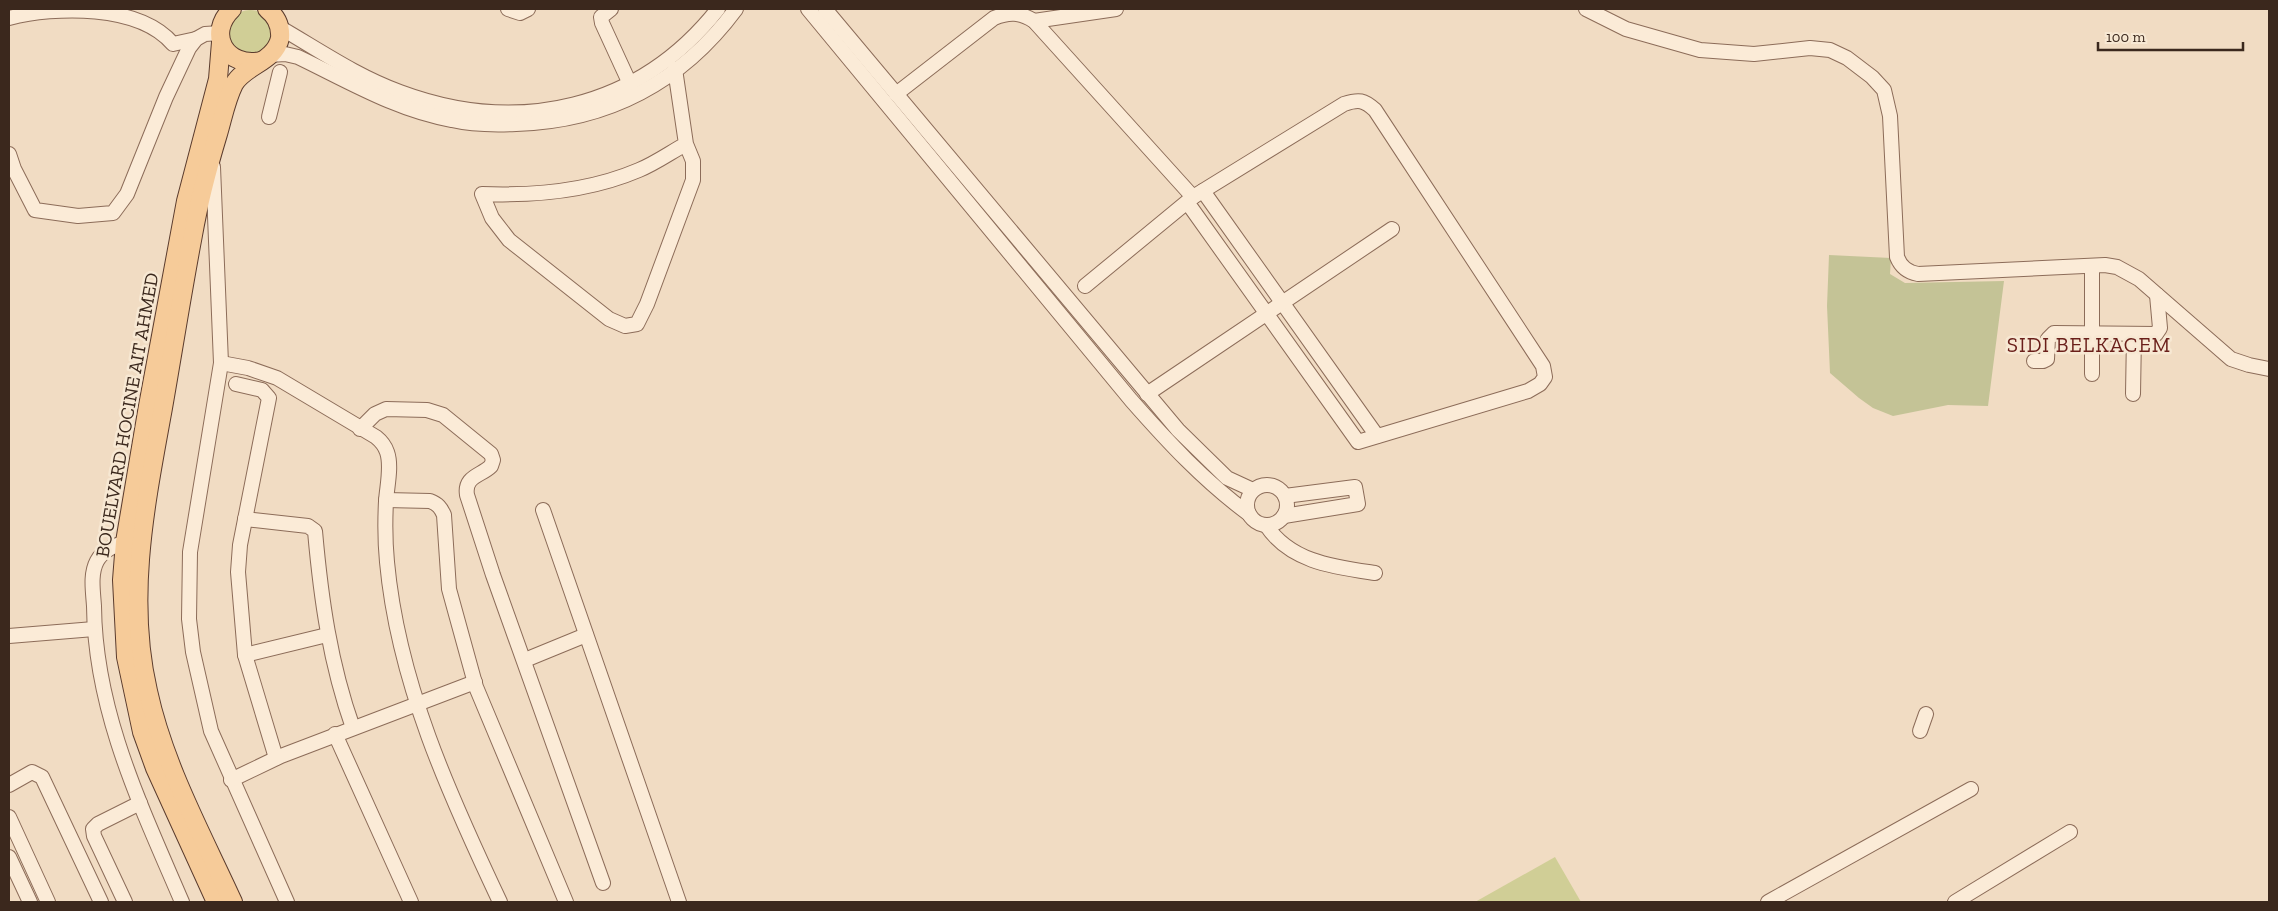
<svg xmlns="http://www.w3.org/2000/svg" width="2278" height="911" font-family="'Zilla Slab',serif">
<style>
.green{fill:#d0ce96}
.cemetery{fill:#c4c396}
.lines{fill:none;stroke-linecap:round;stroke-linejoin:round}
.minor-casing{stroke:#8c6c59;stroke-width:16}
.major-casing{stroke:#5a3b2d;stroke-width:20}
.minor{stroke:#fbebd7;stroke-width:14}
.major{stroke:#f6cb99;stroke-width:18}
.labels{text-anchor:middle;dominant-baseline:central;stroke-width:5;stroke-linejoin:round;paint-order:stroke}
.street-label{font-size:19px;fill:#3b281d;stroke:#f7e8d3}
.quarter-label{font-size:21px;letter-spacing:1px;fill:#6a1f1a;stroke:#f7e8d3}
</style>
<rect width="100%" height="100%" fill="#f1dcc3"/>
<g class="green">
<circle cx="250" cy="33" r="23"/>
<polygon points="1555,857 1581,902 1475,902"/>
</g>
<polygon class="cemetery" points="1829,255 1891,258 1890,274 1905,283 2004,281 1988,406 1948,405 1893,416 1873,408 1859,398 1830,373 1827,306"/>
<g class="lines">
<defs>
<g id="minor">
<polyline points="508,9 520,13 528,9"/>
<polyline points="611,9 601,17 602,23 630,84"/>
<path d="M808 9 1131 400C1168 442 1204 481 1249 514"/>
<polyline points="825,9 1178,430 1227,478 1253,490"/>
<path d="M1586 9 1626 29 1700 50 1754 54 1810 48 1830 50 1847 58 1872 77 1884 90 1890 116 1897 257C1901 267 1907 272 1918 274L2105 265 2117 267 2139 279 2231 359 2249 365 2269 369"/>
<path d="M9 18C55 6 139 4 173 44L196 39"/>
<polyline points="1034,21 1116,9"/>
<path d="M279 27C319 50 356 76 400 92 518 136 639 109 718 9"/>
<path d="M270 55 285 54 298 57C348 81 396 110 452 120 473 125 494 125 516 124 607 121 681 83 736 9"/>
<path d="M675 69 686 144 693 161V180L647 304 637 324 625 326 609 319 509 240 492 218 482 194C535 196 590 191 639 170 656 163 671 152 686 144"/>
<path d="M896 94 994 18C1009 12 1020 12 1034 21L1193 197"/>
<polyline points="269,117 280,72"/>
<polyline points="9,154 14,169 35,210 78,216 113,213 127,194 166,97 189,48 196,39 205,34 220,33"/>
<polyline points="213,167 221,363 190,552 189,619 193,652 211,731 287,902"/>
<polyline points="1203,191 1377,436"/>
<polyline points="2092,266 2092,374"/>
<path d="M1085 286 1187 202 1193 197 1344 104C1359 99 1364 100 1375 110L1543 366 1545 377 1540 384 1528 391 1358 442 1187 202"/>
<polyline points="2034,361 2043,361 2047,359 2048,339 2054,333 2156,334 2160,328 2157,295"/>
<path d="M221 363 248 368 277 378 376 437C381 441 385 446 387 452 392 466 387 486 386 501 385 521 385 542 387 562 398 682 449 794 500 902"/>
<polyline points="236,384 262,390 269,398 240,545 238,572 245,655 276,758"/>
<polyline points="1147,394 1392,229"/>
<polyline points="2133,394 2134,335"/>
<path d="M360 429 375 414 386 409 427 410 443 415 491 454 493 460 491 466C481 476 464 476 467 495L493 575 603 883"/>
<circle cx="1267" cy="505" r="20"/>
<path d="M386 500 430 501C438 504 441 508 444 515L449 589 476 687 566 902"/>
<polyline points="543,510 679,902"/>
<polyline points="1284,516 1358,504 1355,487 1285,496"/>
<path d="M245 519 308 526 315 531C321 599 330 663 353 728"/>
<path d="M1266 525C1290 562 1334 567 1375 573"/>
<path d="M125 542C114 546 103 550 97 561 90 574 93 591 94 606 95 712 141 806 182 902"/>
<polyline points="9,636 94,629"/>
<polyline points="245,655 327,635"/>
<polyline points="525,660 586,635"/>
<polyline points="1920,731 1926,714"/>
<polyline points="335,734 411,902"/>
<polyline points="231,780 281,756 475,682"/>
<polyline points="9,785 32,772 42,777 101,902"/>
<polyline points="9,817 48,902"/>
<polyline points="9,857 30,902"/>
<polyline points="125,902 94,836 93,829 98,824 140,803"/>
<polyline points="1768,902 1971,789"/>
<polyline points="1955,902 2070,832"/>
</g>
<g id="major">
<path d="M232 9C206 34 226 68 261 61"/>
<polyline points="216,902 155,768 142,732 126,657 122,580 125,542 148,406 186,201 218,79 221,42"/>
<path d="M233 902C202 834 164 765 148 691 126 596 146 502 163 408 173 351 182 293 193 235 199 201 208 167 218 134 223 117 226 100 234 84 245 65 275 62 280 38 281 26 276 16 267 9"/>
</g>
</defs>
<use href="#minor" class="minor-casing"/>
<use href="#major" class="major-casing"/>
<use href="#minor" class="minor"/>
<use href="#major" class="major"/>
</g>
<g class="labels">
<g class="street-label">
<text transform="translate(127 415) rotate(-80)">BOUELVARD HOCINE AIT AHMED</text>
</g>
<g class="quarter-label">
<text x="2089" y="344">SIDI BELKACEM</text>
</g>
</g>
<rect width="2278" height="911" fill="none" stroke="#3b281d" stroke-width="20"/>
<path d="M2098 42v8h145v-8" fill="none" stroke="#3b281d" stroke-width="2.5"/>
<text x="2106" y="42" font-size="15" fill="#3b281d" stroke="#f7e8d3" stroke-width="4" paint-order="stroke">100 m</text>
</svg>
